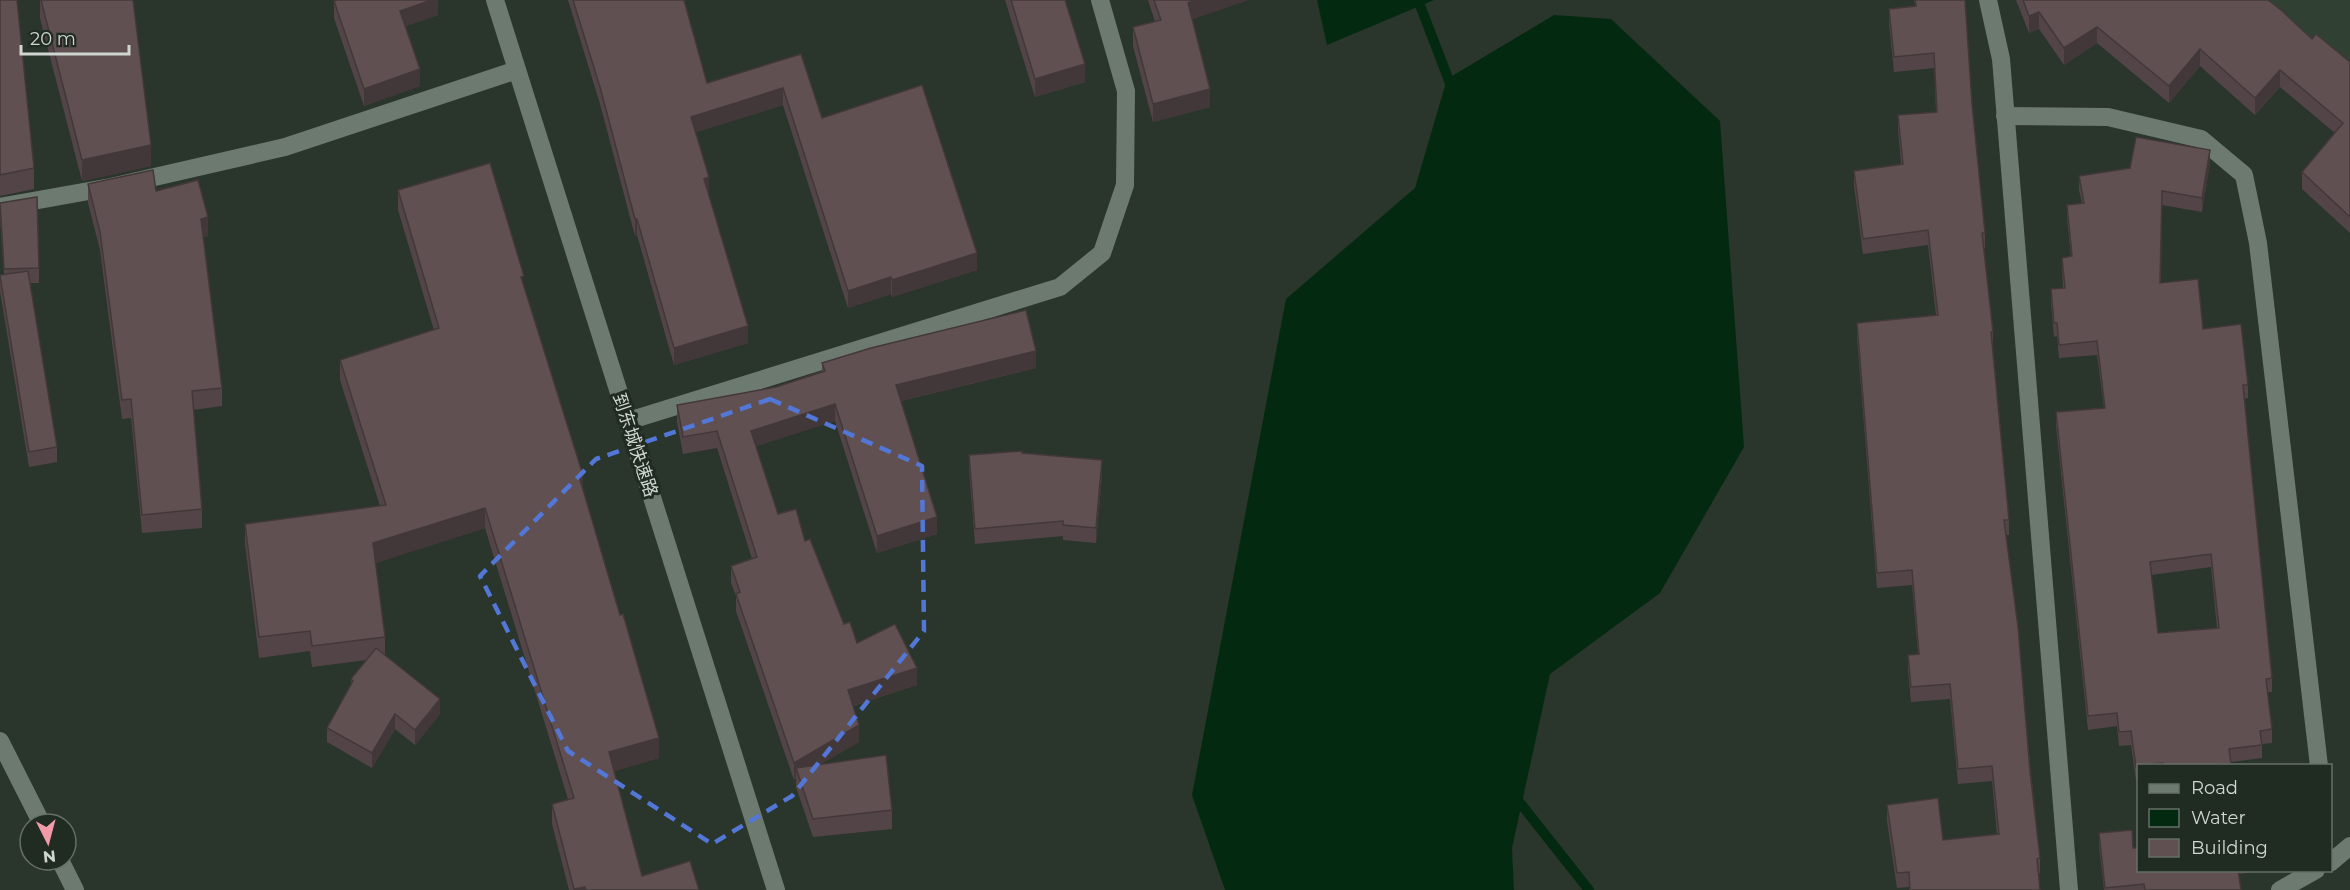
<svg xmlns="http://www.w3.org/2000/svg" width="2350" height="890" font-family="Montserrat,'Noto Sans SC',sans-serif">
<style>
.built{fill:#304133}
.water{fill:#032a10}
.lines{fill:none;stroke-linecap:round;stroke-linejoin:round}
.stream{stroke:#032a10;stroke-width:10}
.service{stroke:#6d7a6f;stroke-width:18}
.minor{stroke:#6d7a6f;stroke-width:18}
.tertiary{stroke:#6d7a6f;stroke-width:18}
.secondary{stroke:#6d7a6f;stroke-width:18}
.wall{fill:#534547;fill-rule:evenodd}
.shaded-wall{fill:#433839}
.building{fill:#605052;stroke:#433839;stroke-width:1.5;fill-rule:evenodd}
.marked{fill:none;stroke:#5277d6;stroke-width:4.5;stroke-dasharray:12 8;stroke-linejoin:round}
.labels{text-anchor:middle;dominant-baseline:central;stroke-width:6;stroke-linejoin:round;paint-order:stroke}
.street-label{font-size:18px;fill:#cfd6d0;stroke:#202b22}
</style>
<rect width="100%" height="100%" fill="#2a352c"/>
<polygon class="built" points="2261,0 2350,0 2350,69"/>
<g class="water">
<polygon points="1317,0 1434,0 1327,45"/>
<polygon points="1554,15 1611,19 1720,121 1744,447 1660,593 1550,674 1512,848 1514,890 1225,890 1192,795 1286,299 1415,188 1447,79"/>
</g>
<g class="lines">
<g class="stream">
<polyline points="1418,0 1453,91"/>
<polyline points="1516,793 1517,799 1589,890"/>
</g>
<g class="service">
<polyline points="2005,116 2108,117 2201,139 2244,175 2258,243 2319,766"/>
<polyline points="2330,863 2350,846"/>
<polyline points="2280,890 2316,870"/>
</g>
<g class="minor">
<polyline points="0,207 111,187 285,147 517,70"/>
<polyline points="628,421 1060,287 1102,253 1125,185 1126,91 1100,0"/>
<polyline points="0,741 42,824"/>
<polyline points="60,860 75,890"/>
</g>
<polyline class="tertiary" points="1988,0 2001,59 2069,890"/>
<polyline class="secondary" points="495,0 776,890"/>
</g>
<g class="wall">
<polygon points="0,0 34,168 34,189 0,196"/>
<polygon points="40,0 133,0 151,166 82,181 40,18"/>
<polygon points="438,0 438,15 406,26 420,86 364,106 334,18 334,1"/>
<polygon points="568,0 684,0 707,83 801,54 822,118 977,270 892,297 891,294 848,308 783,105 696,132 708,194 748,343 674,365 637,235 635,236 600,104"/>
<polygon points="1005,0 1065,0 1085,82 1035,97"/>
<polygon points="1148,0 1248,0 1192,19 1210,107 1153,122 1133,46 1133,27 1155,22"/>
<polygon points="1914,0 1965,0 1972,104 1985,233 1985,248 1983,248 1993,332 1993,347 2009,520 2009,535 2006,535 2040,858 2040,873 2038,874 2040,890 1909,890 1909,887 1897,888 1887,821 1887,805 1943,840 1997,835 1992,781 1958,784 1950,699 1911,702 1908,670 1908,655 1918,654 1912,585 1877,588 1857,338 1857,323 1936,315 1928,245 1863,254 1854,186 1854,171 1901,164 1898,130 1898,115 1936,112 1934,68 1894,72 1889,24 1889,9 1915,6"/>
<polygon points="2016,0 2268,0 2312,39 2350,62 2350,233 2302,189 2302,172 2335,133 2280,87 2255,115 2200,66 2169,103 2097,43 2064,65 2039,29 2029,33"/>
<path d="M2210 163 2202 212 2162 205 2161 283 2203 329 2248 385V398L2244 399 2272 678V692H2267L2272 729V743L2262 744V758L2231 762V765H2139V780L2136 781 2131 745 2119 746 2117 726 2088 730 2056 426V412L2104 408 2097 355 2059 358 2057 336 2054 337 2051 303V289L2063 288 2062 271V258L2071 257 2067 218V205L2082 203 2079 190V176ZM2211 567 2217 628 2158 633 2151 575Z"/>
<polygon points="88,184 156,191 208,236 203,237 222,388 222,406 193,410 202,509 202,528 142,533 131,418 122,419 100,250 88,203"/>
<polygon points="398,190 524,286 583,488 659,758 614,771 642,876 699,890 569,890 552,824 552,804 568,799 485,528 375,563 385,637 385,656 440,714 415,745 395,729 372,768 327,742 327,728 351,685 351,679 367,660 312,667 310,651 259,658 245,544 245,524 380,506 340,380 340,360 434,330 398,210"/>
<polygon points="0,203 39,268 39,283 29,283 57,447 57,462 29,467 0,291 0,275 4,275 0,219"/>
<polygon points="822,363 1036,368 901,401 937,534 877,553 835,421 756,446 778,514 805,541 844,624 857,643 917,685 853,706 859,742 819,765 892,810 892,829 813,837 796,787 796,778 794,780 736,611 736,596 731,583 731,566 752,559 717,448 683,454 677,422 677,405 776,387 822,371"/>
<polygon points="1022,453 1102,475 1096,543 1063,540 1063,536 975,544 969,470 969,455"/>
<polygon points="2099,833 2133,848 2139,870 2269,870 2238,874 2241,890 2104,890 2099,846"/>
</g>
<g class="shaded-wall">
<polygon points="432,0 438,0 438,15 400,28 400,11"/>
<polygon points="1195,0 1248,0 1188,21 1188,3"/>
<polygon points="2039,12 2039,29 2029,33 2029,16"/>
<polygon points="2097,27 2097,43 2064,65 2064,48"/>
<polygon points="2200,49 2200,66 2169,103 2169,86"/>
<polygon points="1085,64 1085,82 1035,97 1035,79"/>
<polygon points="420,69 420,86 364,106 364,89"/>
<polygon points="2280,70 2280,87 2255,115 2255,98"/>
<polygon points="783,88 783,105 691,134 691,117"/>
<polygon points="1210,89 1210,107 1153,122 1153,104"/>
<polygon points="151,145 151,166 82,181 82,160"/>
<polygon points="2210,150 2210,163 2202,212 2202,198"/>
<polygon points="709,177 709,194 704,196 704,179"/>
<polygon points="208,217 208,236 201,238 201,219"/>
<polygon points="635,219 637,219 637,235 635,236"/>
<polygon points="977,253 977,270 892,297 892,280"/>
<polygon points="891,277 891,294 848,308 848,291"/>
<polygon points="748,326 748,343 674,365 674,348"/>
<polygon points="1036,351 1036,368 896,402 896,385"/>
<polygon points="835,404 835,421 751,448 751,431"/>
<polygon points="1102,460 1102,475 1096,543 1096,528"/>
<polygon points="583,475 583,496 579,476"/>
<polygon points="485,508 485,528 373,564 373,543"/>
<polygon points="937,517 937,534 877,553 877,536"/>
<polygon points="917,668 917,685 848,707 848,690"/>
<polygon points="440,699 440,714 415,745 415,730"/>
<polygon points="395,714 395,729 372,768 372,753"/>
<polygon points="859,725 859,742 799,777 796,768 796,778 794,780 794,763"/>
<polygon points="659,738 659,758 609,773 609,752"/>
<polygon points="585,887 585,890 574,890 574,889"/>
</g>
<g class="building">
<polygon points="0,0 17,0 34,168 0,175"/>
<polygon points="41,0 133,0 151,145 82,160"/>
<polygon points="337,0 432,0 400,11 420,69 364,89 334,1"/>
<polygon points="573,0 684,0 707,83 801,54 822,118 922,85 977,253 892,280 891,277 848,291 783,88 691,117 709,177 704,179 748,326 674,348 637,219 635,219 600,87"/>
<polygon points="1011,0 1065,0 1085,64 1035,79"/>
<polygon points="1154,0 1195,0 1188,3 1210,89 1153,104 1133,27 1161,20"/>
<polygon points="1915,0 1965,0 1972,104 1985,233 1982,233 1993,332 1991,332 2009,520 2004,520 2018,627 2030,771 2040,858 2037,859 2040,890 1910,890 1909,872 1897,873 1887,805 1938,798 1943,840 1999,834 1992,766 1958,769 1950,684 1911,687 1908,655 1919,654 1912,570 1877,573 1857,323 1938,315 1928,230 1863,239 1854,171 1903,164 1898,115 1937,112 1934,53 1894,57 1889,9 1916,6"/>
<polygon points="2023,0 2268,0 2281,10 2312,39 2316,34 2350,62 2350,217 2302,172 2343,123 2280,70 2255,98 2200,49 2169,86 2097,27 2064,48 2039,12 2029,16"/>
<path d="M2136 137 2210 150 2202 198 2162 191 2160 283 2198 279 2203 329 2241 324 2248 385H2243L2272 678 2266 679 2272 729 2260 731 2262 745 2229 749 2231 764 2212 765H2163V763L2139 765V767H2136L2131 731 2119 732 2117 713 2088 716 2056 412 2105 408 2097 341 2059 345 2057 323H2054L2051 289 2065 288 2062 258 2072 256 2067 205 2084 203 2079 176 2130 168ZM2211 554 2219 628 2158 633 2150 562Z"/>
<polygon points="490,163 524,276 521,277 583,475 579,476 620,615 623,614 659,738 609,752 642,876 690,861 699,890 586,890 585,887 574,889 552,804 574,798 485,508 373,543 385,637 312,646 310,631 259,637 245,524 386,505 340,360 439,328 398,190"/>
<polygon points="153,170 156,191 198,180 208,217 201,219 222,388 192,391 202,509 142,515 131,399 122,400 100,232 88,184"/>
<polygon points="37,197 39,268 4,269 0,203"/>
<polygon points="28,271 57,447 29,452 0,276 0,275"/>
<polygon points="1026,310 1036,351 896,385 937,517 877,536 835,404 751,431 778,514 796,509 805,541 810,539 844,624 850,622 857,643 895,624 917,668 848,690 859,725 794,763 736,594 740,592 731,566 757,557 717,431 683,437 677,405 776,387 825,371 822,363 871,348"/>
<polygon points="1022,451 1022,453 1102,460 1096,528 1063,525 1063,521 975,529 969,455"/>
<polygon points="376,648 440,699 415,730 395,714 372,753 327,728 353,681 351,679"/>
<polygon points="886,755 892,810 813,819 796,768"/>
<polygon points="2132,830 2133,848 2139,848 2139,870 2238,870 2241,890 2145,890 2144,884 2105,888 2099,833"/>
</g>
<path class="marked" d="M770 399 922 466 924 631 792 796 712 844 568 751 480 576 596 459Z"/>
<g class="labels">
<g class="street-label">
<text transform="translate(635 445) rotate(72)">到东城快速路</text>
</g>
</g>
<rect x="2137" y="764" width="195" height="108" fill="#202b22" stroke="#666f68" stroke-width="1.5"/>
<rect x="2149" y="784" width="30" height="9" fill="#6d7a6f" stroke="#666f68" stroke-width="1.5"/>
<text x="2191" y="794" font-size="18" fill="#cfd6d0">Road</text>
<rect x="2149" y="809" width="30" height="18" fill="#032a10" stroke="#666f68" stroke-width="1.5"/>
<text x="2191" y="824" font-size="18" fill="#cfd6d0">Water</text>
<rect x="2149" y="839" width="30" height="18" fill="#605052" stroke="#666f68" stroke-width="1.5"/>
<text x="2191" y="854" font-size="18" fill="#cfd6d0">Building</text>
<g transform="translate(48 842) rotate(174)"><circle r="28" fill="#202b22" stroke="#666f68" stroke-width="1.5"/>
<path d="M0-4.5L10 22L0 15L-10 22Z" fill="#f39aa9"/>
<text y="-9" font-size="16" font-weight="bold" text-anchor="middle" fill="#cfd6d0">N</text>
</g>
<path d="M21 45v9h108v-9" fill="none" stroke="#cfd6d0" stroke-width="3"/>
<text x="30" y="45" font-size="18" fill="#cfd6d0" stroke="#202b22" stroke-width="4.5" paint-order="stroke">20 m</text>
</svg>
